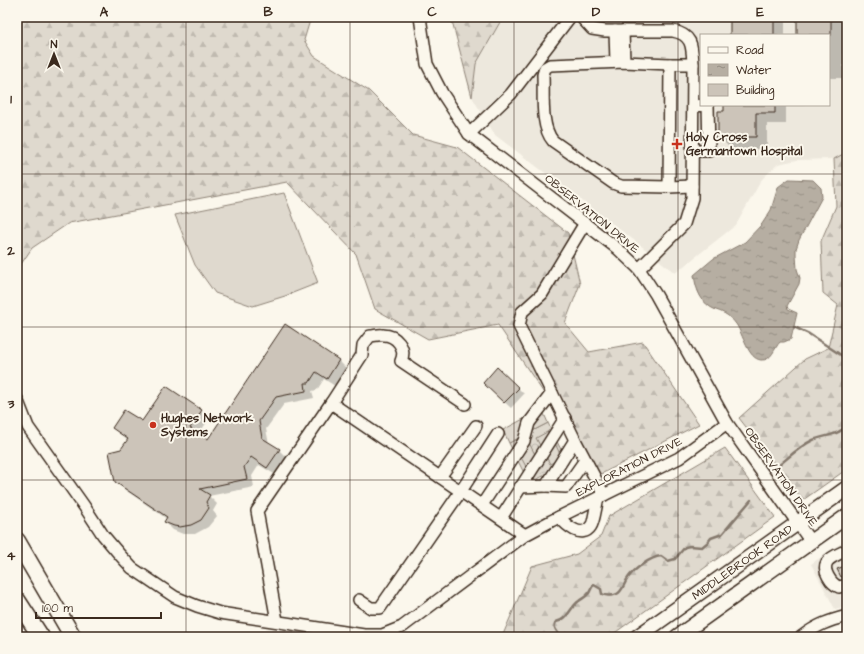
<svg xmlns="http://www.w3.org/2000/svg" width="864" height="654" font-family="'Architects Daughter',sans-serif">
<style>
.built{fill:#ede8dd;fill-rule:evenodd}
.forest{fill:url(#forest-firs);stroke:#8d8276}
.park{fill:url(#park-crowns);stroke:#8d8276}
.pitch{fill:#dfd9ce;stroke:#8d8276}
.water{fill:url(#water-ripples);stroke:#85796d}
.shadow{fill:#0003}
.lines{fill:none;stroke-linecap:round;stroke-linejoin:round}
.stream{stroke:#85796d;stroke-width:2.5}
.building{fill:#ccc4b9;stroke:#3b2a1e}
.minor-casing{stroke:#3b2a1e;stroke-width:14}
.major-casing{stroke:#3b2a1e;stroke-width:17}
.highway-casing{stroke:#3b2a1e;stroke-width:19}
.minor{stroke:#fbf7ec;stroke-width:11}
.major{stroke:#fbf7ec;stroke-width:14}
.highway{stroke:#fbf7ec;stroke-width:16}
.grid{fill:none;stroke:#3b2a1e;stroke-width:1;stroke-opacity:0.55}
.poi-dot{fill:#c8321e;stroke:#fbf7ec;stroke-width:1.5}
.labels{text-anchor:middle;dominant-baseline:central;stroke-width:4;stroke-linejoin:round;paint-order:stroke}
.poi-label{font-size:12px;font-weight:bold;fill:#3b2a1e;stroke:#fbf7ec;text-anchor:start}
.street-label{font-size:12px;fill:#3b2a1e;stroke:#fbf7ec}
.neatline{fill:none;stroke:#3b2a1e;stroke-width:1.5}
.grid-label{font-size:13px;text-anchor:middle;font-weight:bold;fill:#3b2a1e}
</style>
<defs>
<pattern id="forest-firs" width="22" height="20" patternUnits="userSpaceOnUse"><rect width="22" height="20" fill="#dfd9ce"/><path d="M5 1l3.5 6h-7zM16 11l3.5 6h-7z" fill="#c0bab0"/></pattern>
<pattern id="park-crowns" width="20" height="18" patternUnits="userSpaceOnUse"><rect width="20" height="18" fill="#dfd9ce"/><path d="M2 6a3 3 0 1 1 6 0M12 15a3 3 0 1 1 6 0" fill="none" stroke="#c0bab0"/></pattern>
<pattern id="water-ripples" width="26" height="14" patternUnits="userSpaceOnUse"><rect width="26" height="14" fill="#b6aea2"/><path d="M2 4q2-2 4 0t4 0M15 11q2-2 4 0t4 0" fill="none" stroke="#958e83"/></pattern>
</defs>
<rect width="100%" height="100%" fill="#fbf7ec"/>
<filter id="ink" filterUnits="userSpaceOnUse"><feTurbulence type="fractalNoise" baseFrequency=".025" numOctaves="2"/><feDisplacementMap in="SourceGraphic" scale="8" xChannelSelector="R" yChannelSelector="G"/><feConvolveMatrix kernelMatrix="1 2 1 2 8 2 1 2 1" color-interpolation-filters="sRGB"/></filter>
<g filter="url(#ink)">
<g class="built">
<path d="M503 17H847V152L834 159 797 160 778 164 762 179 736 225 675 273 639 244 495 135 472 97 476 64ZM701 35H829V105H701Z"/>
<polygon points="847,539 847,606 835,609 811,564"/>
</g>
<g class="forest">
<polygon points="17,17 311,17 304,40 314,56 369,91 413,135 457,147 568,233 580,284 565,323 589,352 643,342 699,424 599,475 498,325 428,339 375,309 356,254 287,182 69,223 32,248 17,270"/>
<polygon points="451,17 503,17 476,64 472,97"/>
<polygon points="847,152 847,469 803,500 739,418 805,359 828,348 838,305 823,293 821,241 836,206 834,159"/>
<polygon points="725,448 775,517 609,637 502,637 532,566 577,554 601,536 609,516"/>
</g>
<polygon class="park" points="548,423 568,464 529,483 509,443"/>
<g class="pitch">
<polygon points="284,193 318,283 285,296 253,306 215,293 195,265 175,215"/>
<polygon points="542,409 548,423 509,443 503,430"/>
<polygon points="549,431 562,458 550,464 536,438"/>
<polygon points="528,441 542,468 530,474 516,448"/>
</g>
<path class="water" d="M789 179 813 180 821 188 822 197 799 240 796 249V255L797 269 800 278 799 284 787 306 788 309 797 313 791 339 784 342H780C774 348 772 361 761 360 748 359 743 334 736 324 730 316 725 313 716 310 701 304 696 290 694 275L713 259 745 242 762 224 771 210 778 187Z"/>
<g class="shadow">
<rect x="731" y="17" width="54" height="18"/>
<polygon points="798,17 843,17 843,78 829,78 829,35 798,35"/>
<polygon points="725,105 786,105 786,124 767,124 767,149 731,149 719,137 719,112 725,112"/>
<polygon points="285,325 339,361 347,369 335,386 324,379 317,390 312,391 314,398 284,404 266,429 269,444 279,450 287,458 276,475 259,465 252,476 254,487 209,496 217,504 213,511 217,516 208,527 195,534 183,534 173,530 165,522 167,519 124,489 116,481 122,450 128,441 113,428 201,411 209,419 198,435 208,441"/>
<polygon points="518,388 524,394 511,408 490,389"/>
<polygon points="847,566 847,582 841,577 839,569"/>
</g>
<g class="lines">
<g class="stream">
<polyline points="794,327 809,334 847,359"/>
<path d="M847 403C845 408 844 412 847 417"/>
<path d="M778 466C789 457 800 446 813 440 825 435 839 436 847 425"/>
<path d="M560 637C558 631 552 628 556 622 568 620 570 607 579 601 583 598 586 597 589 593 591 590 591 587 594 585L601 589 602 594C606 596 613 596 617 594 623 591 624 583 628 578 634 569 651 557 661 556L668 561 675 559 685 547 690 546 702 547 708 542 711 538 722 534 751 500"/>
</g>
</g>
<g class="building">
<rect x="730" y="17" width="44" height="18"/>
<rect x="797" y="17" width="34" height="18"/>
<polygon points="724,105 775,105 775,113 756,113 756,137 718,137 718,111 724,111"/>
<polygon points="285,324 339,360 327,379 316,372 309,383 305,383 306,391 276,397 259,421 262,438 280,449 267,468 251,457 244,467 247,479 200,489 210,495 206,502 209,508 201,520 191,525 180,527 174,526 164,522 167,517 115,482 109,452 121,449 128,439 112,428 124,410 142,421 166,386 202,410 190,428 208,439"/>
<polygon points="497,367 519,388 504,403 483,383"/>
<polygon points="847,565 847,575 841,577 837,569"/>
</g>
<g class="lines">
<defs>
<g id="minor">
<polyline points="420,17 427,64 442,93 469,134 618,249 639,269 656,295 727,423 811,542"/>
<path d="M581 17 592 29 605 31H673C693 35 692 47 693 64L692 198 684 224 639 269"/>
<polyline points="615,31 616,62"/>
<polyline points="623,31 624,62"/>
<path d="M624 62 670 64 669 187 621 186 613 183 553 141C540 126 544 94 543 75L545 68 550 65Z"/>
<polyline points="670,64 693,64"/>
<polyline points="469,134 511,94 570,17"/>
<polyline points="693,151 709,151 708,105 693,106"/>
<polyline points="669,187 692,186"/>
<polyline points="552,393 519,326 522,312 542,294 585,223"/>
<polyline points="17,399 28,427 84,506 103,535 120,555 132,568 175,597 197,606 220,613 364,635 382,635 402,627 525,535 551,521 679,458 727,423"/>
<polyline points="331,403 525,535"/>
<polyline points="440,477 476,426"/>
<polyline points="546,486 566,487 585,460"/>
<polyline points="520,487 546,486 575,440"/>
<polyline points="482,505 524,441 529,423 552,393 575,440 604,495"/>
<path d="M559 517C566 525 582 540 591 526 594 523 596 504 598 498"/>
<polyline points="501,518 565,418"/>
<path d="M847 550C841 553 830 557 827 562 822 570 831 584 839 587L847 585"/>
<polyline points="359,600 371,608 380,608 461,491 498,434"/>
<path d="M277 621 257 511 331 403 362 355 363 345 370 336C374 336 379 334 383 335 396 335 407 348 401 361L465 404"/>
<path d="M801 637C817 625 828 621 847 616"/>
</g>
<g id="major">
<path id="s1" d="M637 637 847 488"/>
<polyline points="677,637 847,516"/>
</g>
<g id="highway">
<polyline points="17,541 73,637"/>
<polyline points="17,600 41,637"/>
</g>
</defs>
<use href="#minor" class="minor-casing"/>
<use href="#major" class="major-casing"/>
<use href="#highway" class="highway-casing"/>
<use href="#minor" class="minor"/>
<use href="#major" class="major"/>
<use href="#highway" class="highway"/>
</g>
</g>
<path class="grid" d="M186 17V637M350 17V637M514 17V637M678 17V637M17 174H847M17 327H847M17 480H847"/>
<g class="poi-dot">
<path d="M675 138h4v4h4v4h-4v4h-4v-4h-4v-4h4z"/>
<circle cx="153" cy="425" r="4"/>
</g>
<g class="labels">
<g class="poi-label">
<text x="686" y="137">Holy Cross<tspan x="686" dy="14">Germantown Hospital</tspan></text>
<text x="161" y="418">Hughes Network<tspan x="161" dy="14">Systems</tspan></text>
</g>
<g class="street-label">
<text transform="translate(592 214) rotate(39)">OBSERVATION DRIVE</text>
<text transform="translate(629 467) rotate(-27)">EXPLORATION DRIVE</text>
<text transform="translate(781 477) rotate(55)">OBSERVATION DRIVE</text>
<text stroke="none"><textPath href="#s1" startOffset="129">MIDDLEBROOK ROAD</textPath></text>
</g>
</g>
<rect width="864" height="654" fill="none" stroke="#fbf7ec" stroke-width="44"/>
<rect x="700" y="34" width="130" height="72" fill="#fbf7ec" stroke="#aea59a"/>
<rect x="708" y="47" width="20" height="6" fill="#fbf7ec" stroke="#aea59a"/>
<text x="736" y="54" font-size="12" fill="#3b2a1e">Road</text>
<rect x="708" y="64" width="20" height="12" fill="url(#water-ripples)" stroke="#aea59a"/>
<text x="736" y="74" font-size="12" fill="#3b2a1e">Water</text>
<rect x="708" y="84" width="20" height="12" fill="#ccc4b9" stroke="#aea59a"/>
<text x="736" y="94" font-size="12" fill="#3b2a1e">Building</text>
<g transform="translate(54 54)" stroke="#fbf7ec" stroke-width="3" paint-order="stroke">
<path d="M0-3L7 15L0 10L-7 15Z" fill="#3b2a1e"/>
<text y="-6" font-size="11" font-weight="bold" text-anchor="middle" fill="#3b2a1e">N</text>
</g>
<path d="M36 612v6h125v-6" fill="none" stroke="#3b2a1e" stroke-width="2"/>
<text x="42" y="612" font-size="12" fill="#3b2a1e" stroke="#fbf7ec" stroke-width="3" paint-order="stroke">100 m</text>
<rect x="22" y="22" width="820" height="610" class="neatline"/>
<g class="grid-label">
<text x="104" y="16">A</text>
<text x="268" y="16">B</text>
<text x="432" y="16">C</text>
<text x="596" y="16">D</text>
<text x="760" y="16">E</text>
<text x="11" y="103">1</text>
<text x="11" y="255">2</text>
<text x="11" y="408">3</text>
<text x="11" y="560">4</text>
</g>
</svg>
